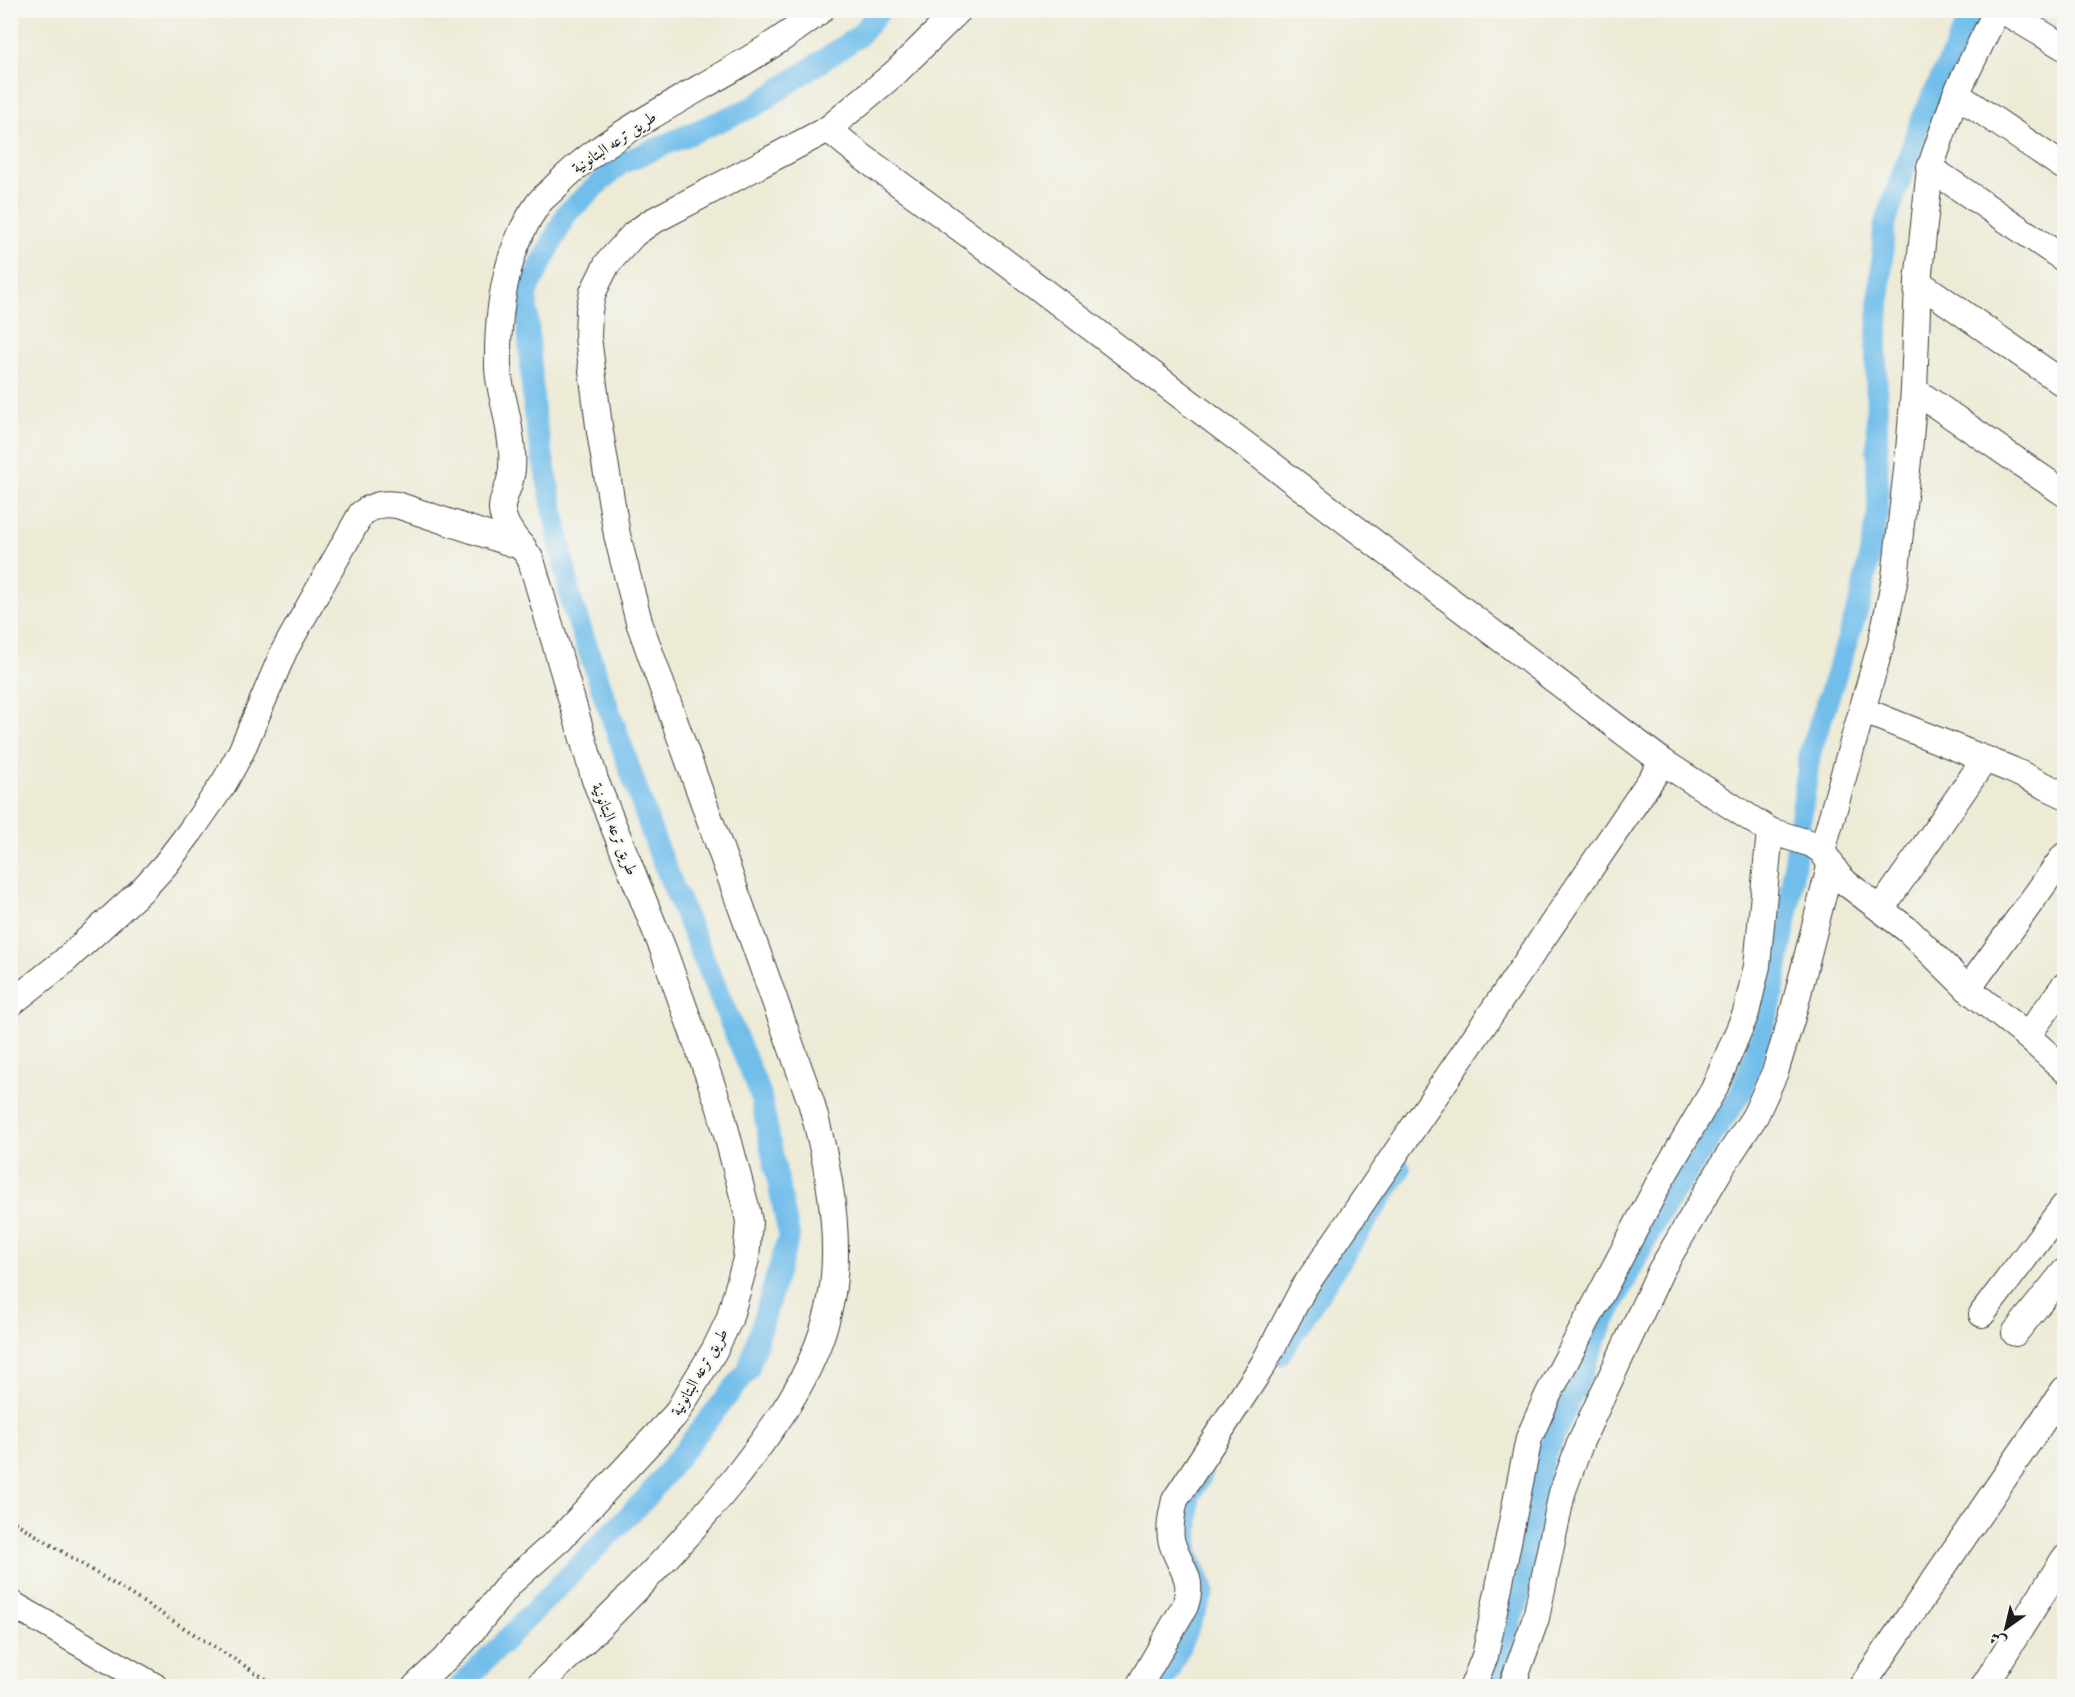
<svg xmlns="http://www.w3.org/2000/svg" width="2075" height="1697" font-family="'IM FELL Great Primer',Amiri,serif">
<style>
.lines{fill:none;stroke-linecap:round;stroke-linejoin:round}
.canal{stroke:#71beeb;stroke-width:22}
.minor-casing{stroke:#3b3b38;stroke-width:28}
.path{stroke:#3b3b38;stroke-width:4;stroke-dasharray:1.5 4.5;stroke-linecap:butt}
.minor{stroke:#fff;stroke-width:26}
.labels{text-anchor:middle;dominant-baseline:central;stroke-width:4.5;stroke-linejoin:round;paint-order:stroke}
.street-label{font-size:16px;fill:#1c1c1c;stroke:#f6f6f2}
</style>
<rect width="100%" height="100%" fill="#f6f6f2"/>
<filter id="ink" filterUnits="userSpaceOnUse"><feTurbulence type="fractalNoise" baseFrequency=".0167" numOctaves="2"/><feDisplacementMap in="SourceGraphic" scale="12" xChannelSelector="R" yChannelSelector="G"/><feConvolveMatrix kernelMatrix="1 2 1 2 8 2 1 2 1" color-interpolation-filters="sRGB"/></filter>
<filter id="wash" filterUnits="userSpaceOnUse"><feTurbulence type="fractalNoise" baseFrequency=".008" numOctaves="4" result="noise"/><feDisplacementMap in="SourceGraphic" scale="24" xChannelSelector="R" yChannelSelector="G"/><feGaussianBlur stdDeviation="1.35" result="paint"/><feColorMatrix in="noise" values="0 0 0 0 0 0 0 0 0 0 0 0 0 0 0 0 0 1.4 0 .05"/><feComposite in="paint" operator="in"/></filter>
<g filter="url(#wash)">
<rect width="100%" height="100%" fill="#edead5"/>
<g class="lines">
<g class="canal">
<polyline points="1279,1355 1400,1169"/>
<polyline points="460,1686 646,1498 748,1370 789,1236 760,1093 658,850 571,601 534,413 526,293 567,213 620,164 755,106 859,36 881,10"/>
<polyline points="1162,1686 1204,1591 1188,1554 1189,1495 1201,1476"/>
<polyline points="1490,1686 1522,1590 1541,1466 1604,1322 1659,1214 1741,1093 1771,1003 1788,910 1810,753 1861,599 1878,513 1876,354 1884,227 1920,123 1973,10"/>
</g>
</g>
</g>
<g filter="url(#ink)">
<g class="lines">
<defs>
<g id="minor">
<polyline points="2002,10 2064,47"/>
<polyline points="1956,94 2064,167"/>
<polyline points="828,129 860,155 972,237 1663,762 1770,831 1812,844 1822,851 1838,875 1846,883 1909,931 1968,989 2027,1036 2064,1069"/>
<polyline points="1930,168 2064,259"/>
<polyline points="1918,282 2064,384"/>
<polyline points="1914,390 2064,493"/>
<polyline points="1862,710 2012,770 2064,795"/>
<polyline points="1822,851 1881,644 1895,578 1909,451 1914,390 1918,282 1930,168 1956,94 1997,10"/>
<polyline points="1881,909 1985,759"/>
<polyline points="1968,989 2064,856"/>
<path d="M10 1004 62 963 143 889 165 865 190 832 224 783 241 752 284 651 361 514C373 505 382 503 397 505L523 547"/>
<polyline points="2027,1036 2064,986"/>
<polyline points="1982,1314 2064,1206"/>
<polyline points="2015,1333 2064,1272"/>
<polyline points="10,1603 154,1686"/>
<path d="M416 1686 463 1642 510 1583 560 1539 676 1414 715 1349 729 1320 746 1259 749 1222 747 1211 720 1108 663 949 595 780 531 560C523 546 509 535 504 519 498 504 507 493 510 480 515 462 511 440 508 422 505 404 499 387 498 368 497 312 504 251 538 204 542 198 549 193 554 188 584 157 612 140 648 118 706 83 768 52 821 10"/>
<path d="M538 1686C606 1621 673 1555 732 1482 774 1428 813 1377 829 1309 844 1244 829 1166 811 1102L639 622 617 535 599 426 588 337 589 310 593 292 607 264 634 234 651 222 828 129 895 73 959 10"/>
<path d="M1139 1686 1185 1606C1195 1577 1180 1569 1172 1543 1168 1530 1172 1513 1175 1500L1263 1365 1303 1289 1663 762"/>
<polyline points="1473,1686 1485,1656 1529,1438 1548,1395 1660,1181 1714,1089 1746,1013 1757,966 1770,831"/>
<polyline points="1512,1686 1536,1618 1562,1493 1581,1441 1661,1270 1724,1163 1755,1116 1775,1072 1792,1017 1831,863"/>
<polyline points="1862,1686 2064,1390"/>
<polyline points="1984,1686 2064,1559"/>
</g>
</defs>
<use href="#minor" class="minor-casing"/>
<polyline class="path" points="10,1519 277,1686"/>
<use href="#minor" class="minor"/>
</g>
</g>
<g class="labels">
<g class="street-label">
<text transform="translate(614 142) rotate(-34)">طريق ترعه البتانونية</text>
<text transform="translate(615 829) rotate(68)">طريق ترعه البتانونية</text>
<text transform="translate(699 1372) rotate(-60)">طريق ترعه البتانونية</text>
</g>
</g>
<rect width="2075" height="1697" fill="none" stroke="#f6f6f2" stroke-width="36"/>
<g transform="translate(2006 1628) rotate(214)" stroke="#f6f6f2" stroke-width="4.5" paint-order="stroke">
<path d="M0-4.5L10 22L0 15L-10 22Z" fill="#1c1c1c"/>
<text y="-9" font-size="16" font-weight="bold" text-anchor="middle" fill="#1c1c1c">ش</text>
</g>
</svg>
